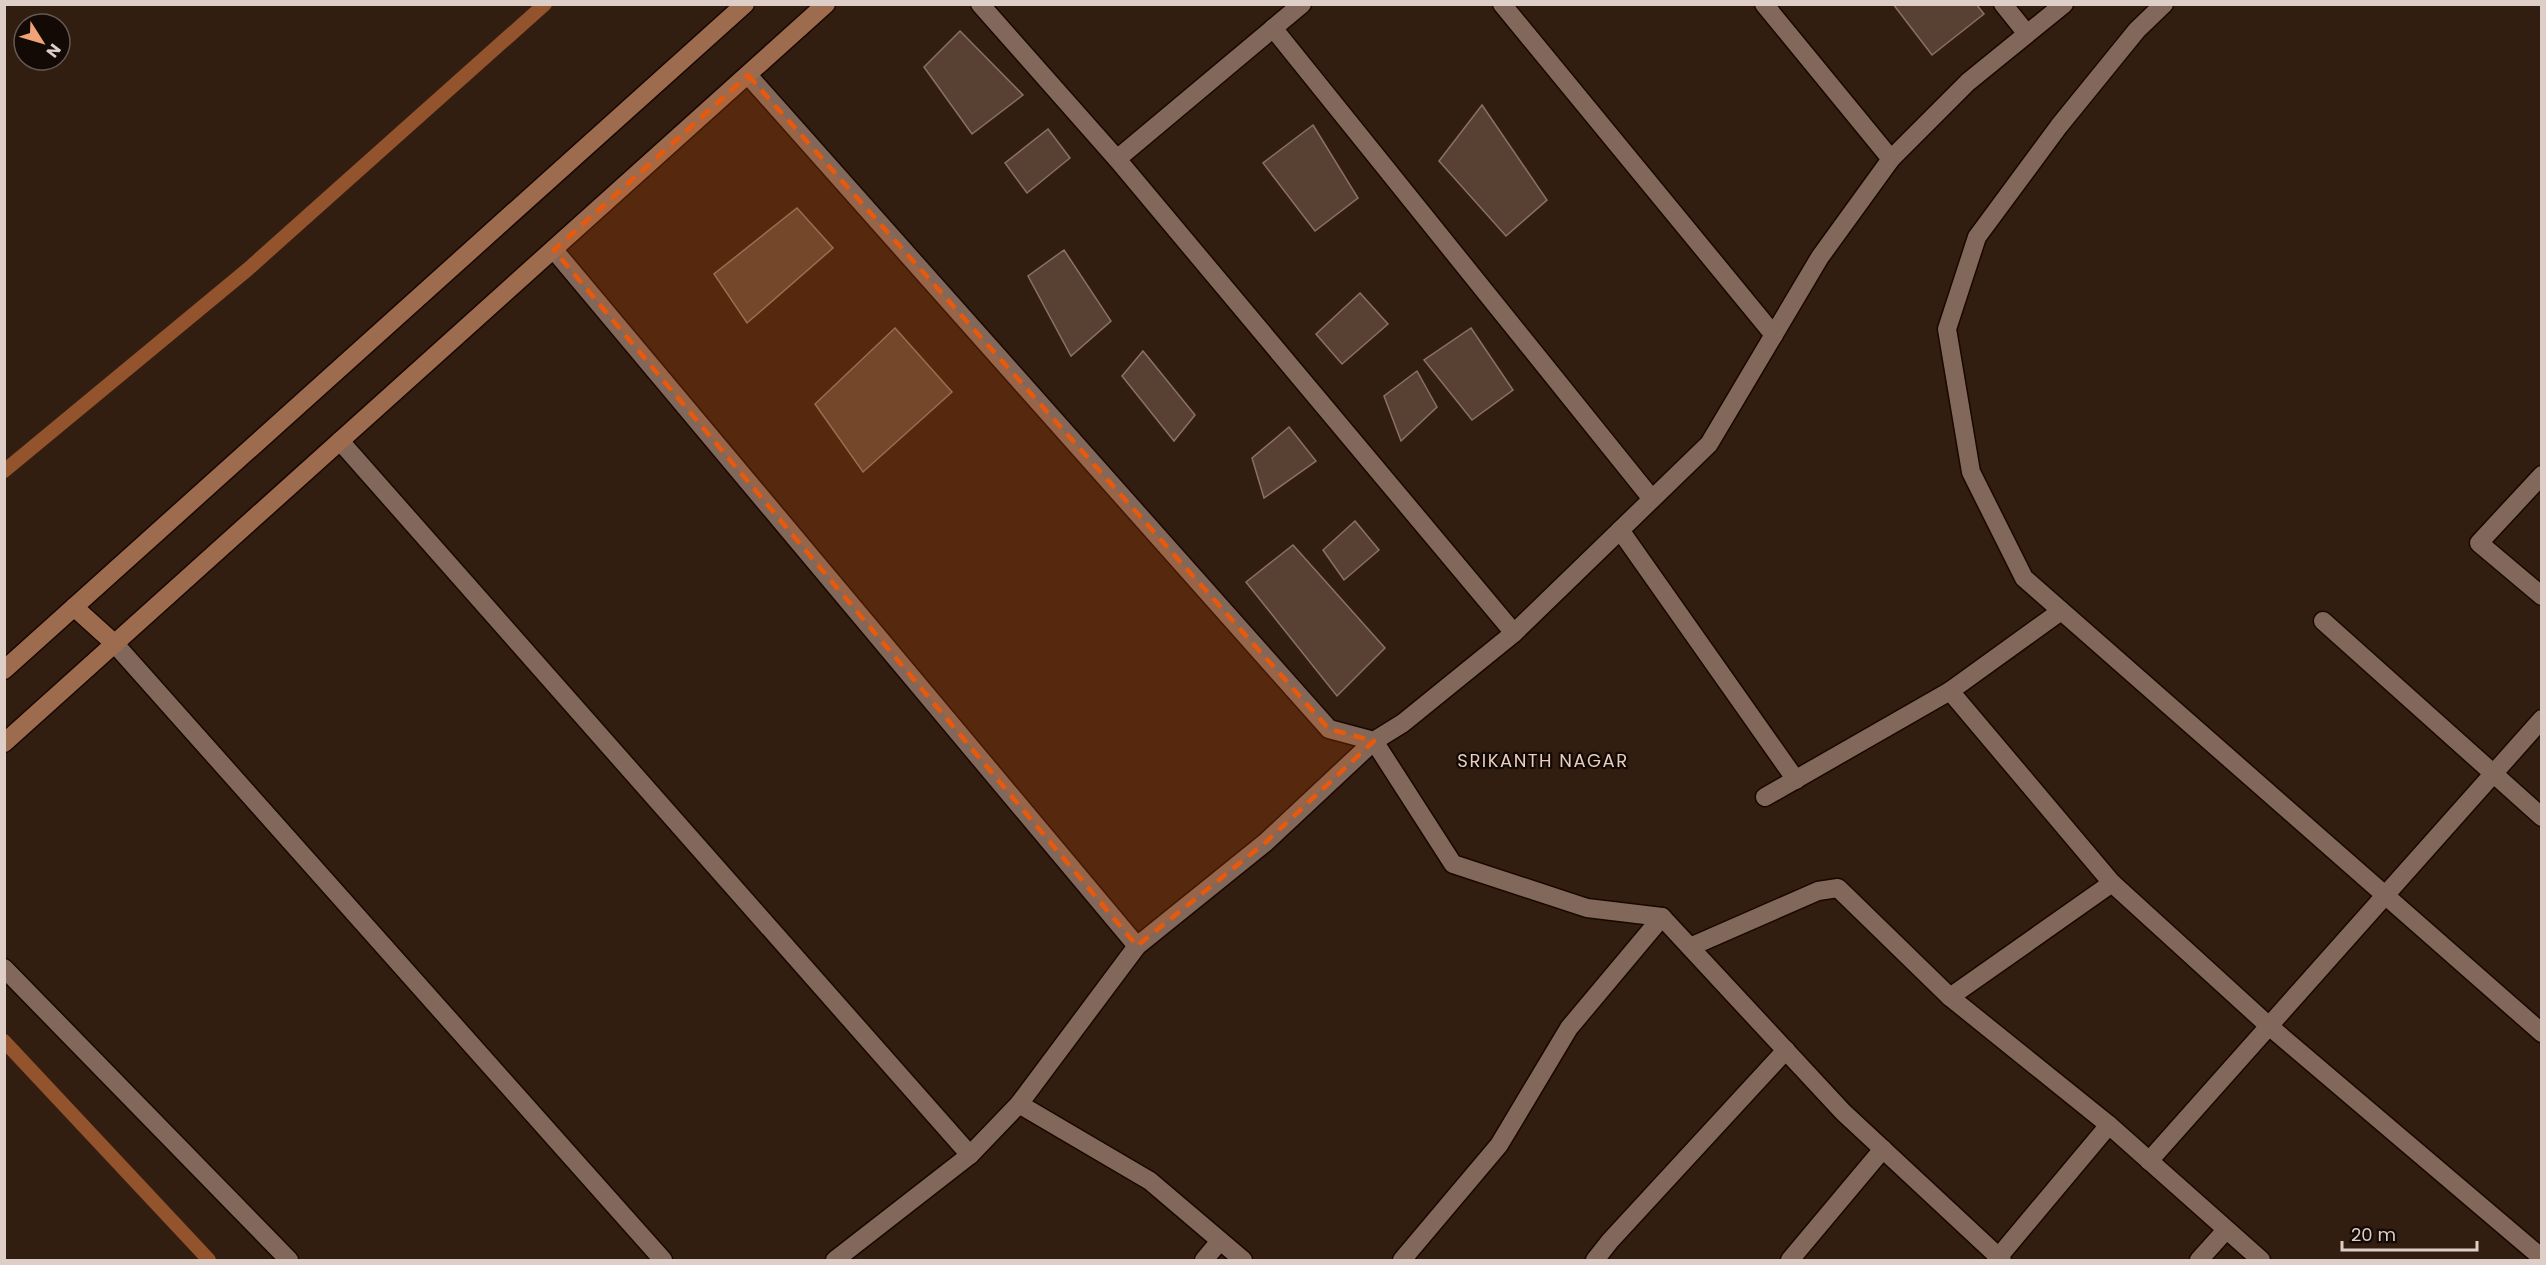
<svg xmlns="http://www.w3.org/2000/svg" width="2546" height="1265" font-family="Poppins,sans-serif">
<style>
.lines{fill:none;stroke-linecap:round;stroke-linejoin:round}
.stream{stroke:#93542d;stroke-width:14}
.building{fill:#584133;stroke:#8b7163;stroke-width:1.5}
.street-casing{stroke:#190700;stroke-width:21}
.secondary-casing{stroke:#190700;stroke-width:21}
.street{stroke:#82685a;stroke-width:18}
.secondary{stroke:#9d6c4e;stroke-width:18}
.marked{fill:#e8590c;fill-opacity:0.2;stroke:#e8590c;stroke-width:4.5;stroke-dasharray:12 8;stroke-linejoin:round}
.labels{text-anchor:middle;dominant-baseline:central;stroke-width:4.5;stroke-linejoin:round;paint-order:stroke}
.neighbourhood-label{font-size:18px;letter-spacing:1.5px;fill:#eacdbd;stroke:#130a06}
</style>
<rect width="100%" height="100%" fill="#321d11"/>
<g class="lines">
<g class="stream">
<polyline points="4,471 247,270 545,4"/>
<polyline points="4,1041 209,1260"/>
</g>
</g>
<g class="building">
<polygon points="1893,4 1976,4 1984,14 1932,55"/>
<polygon points="960,31 1023,95 972,134 924,67"/>
<polygon points="1482,105 1547,200 1506,236 1439,161"/>
<polygon points="1313,125 1358,198 1315,231 1263,163"/>
<polygon points="1048,129 1070,158 1027,193 1005,163"/>
<polygon points="797,208 833,248 747,323 714,274"/>
<polygon points="1064,250 1111,321 1071,356 1028,276"/>
<polygon points="1360,293 1388,324 1342,364 1316,334"/>
<polygon points="895,328 952,392 863,472 815,404"/>
<polygon points="1471,328 1513,390 1472,420 1424,360"/>
<polygon points="1143,351 1195,415 1174,441 1122,376"/>
<polygon points="1417,371 1437,407 1401,441 1384,396"/>
<polygon points="1289,427 1316,461 1264,498 1252,458"/>
<polygon points="1355,521 1379,550 1344,580 1323,550"/>
<polygon points="1293,545 1385,648 1337,696 1246,582"/>
</g>
<g class="lines">
<defs>
<g id="street">
<polyline points="980,4 1117,159 1514,633"/>
<polyline points="1502,4 1774,335"/>
<polyline points="1764,4 1891,159"/>
<polyline points="2003,4 2027,34"/>
<polyline points="2164,4 2137,30 2059,126 1977,237 1947,329 1971,472 2024,578 2542,1033"/>
<polyline points="1273,28 1652,499"/>
<polyline points="748,75 1329,729 1374,741 1403,723 1514,633 1709,444 1820,257 1891,159 1968,82 2064,4"/>
<polyline points="1117,159 1302,4"/>
<polyline points="554,250 1137,946"/>
<polyline points="340,441 970,1155"/>
<polyline points="2542,475 2479,543 2542,596"/>
<polyline points="1620,530 1796,780"/>
<polyline points="2323,621 2542,817"/>
<polyline points="115,644 663,1260"/>
<polyline points="1950,691 2112,883 2269,1026 2542,1258"/>
<polyline points="1765,797 1950,691 2061,611"/>
<polyline points="1690,947 1818,891 1838,888 1950,997 2109,1125 2261,1260"/>
<polyline points="4,968 289,1260"/>
<polyline points="1950,997 2112,883"/>
<polyline points="1019,1104 1150,1181 1243,1260"/>
<polyline points="2149,1161 2542,719"/>
<polyline points="835,1260 970,1155 1019,1104 1137,946 1266,842 1374,741 1453,864 1587,908 1662,917 1843,1112 2002,1260"/>
<polyline points="1204,1260 1220,1241"/>
<polyline points="1402,1260 1499,1145 1569,1028 1662,917"/>
<polyline points="1595,1260 1610,1241 1786,1050"/>
<polyline points="1790,1260 1883,1149"/>
<polyline points="1996,1260 2109,1125"/>
<polyline points="2199,1260 2226,1230"/>
</g>
<g id="secondary">
<polyline points="74,607 115,644"/>
<polyline points="4,670 745,4"/>
<polyline points="4,743 826,4"/>
</g>
</defs>
<use href="#street" class="street-casing"/>
<use href="#secondary" class="secondary-casing"/>
<use href="#street" class="street"/>
<use href="#secondary" class="secondary"/>
</g>
<path class="marked" d="M748 75 1329 729 1374 741 1266 842 1137 946 554 250Z"/>
<g class="labels">
<g class="neighbourhood-label">
<text x="1543" y="760">SRIKANTH NAGAR</text>
</g>
</g>
<rect width="2546" height="1265" fill="none" stroke="#ddcec7" stroke-width="12"/>
<g transform="translate(42 42) rotate(127)"><circle r="28" fill="#130a06" stroke="#645853" stroke-width="1.5"/>
<path d="M0-4.5L10 22L0 15L-10 22Z" fill="#efa377"/>
<text y="-9" font-size="16" font-weight="bold" text-anchor="middle" fill="#ddcec7">N</text>
</g>
<path d="M2342 1241v9h135v-9" fill="none" stroke="#ddcec7" stroke-width="3"/>
<text x="2351" y="1241" font-size="18" fill="#ddcec7" stroke="#130a06" stroke-width="4.5" paint-order="stroke">20 m</text>
</svg>
